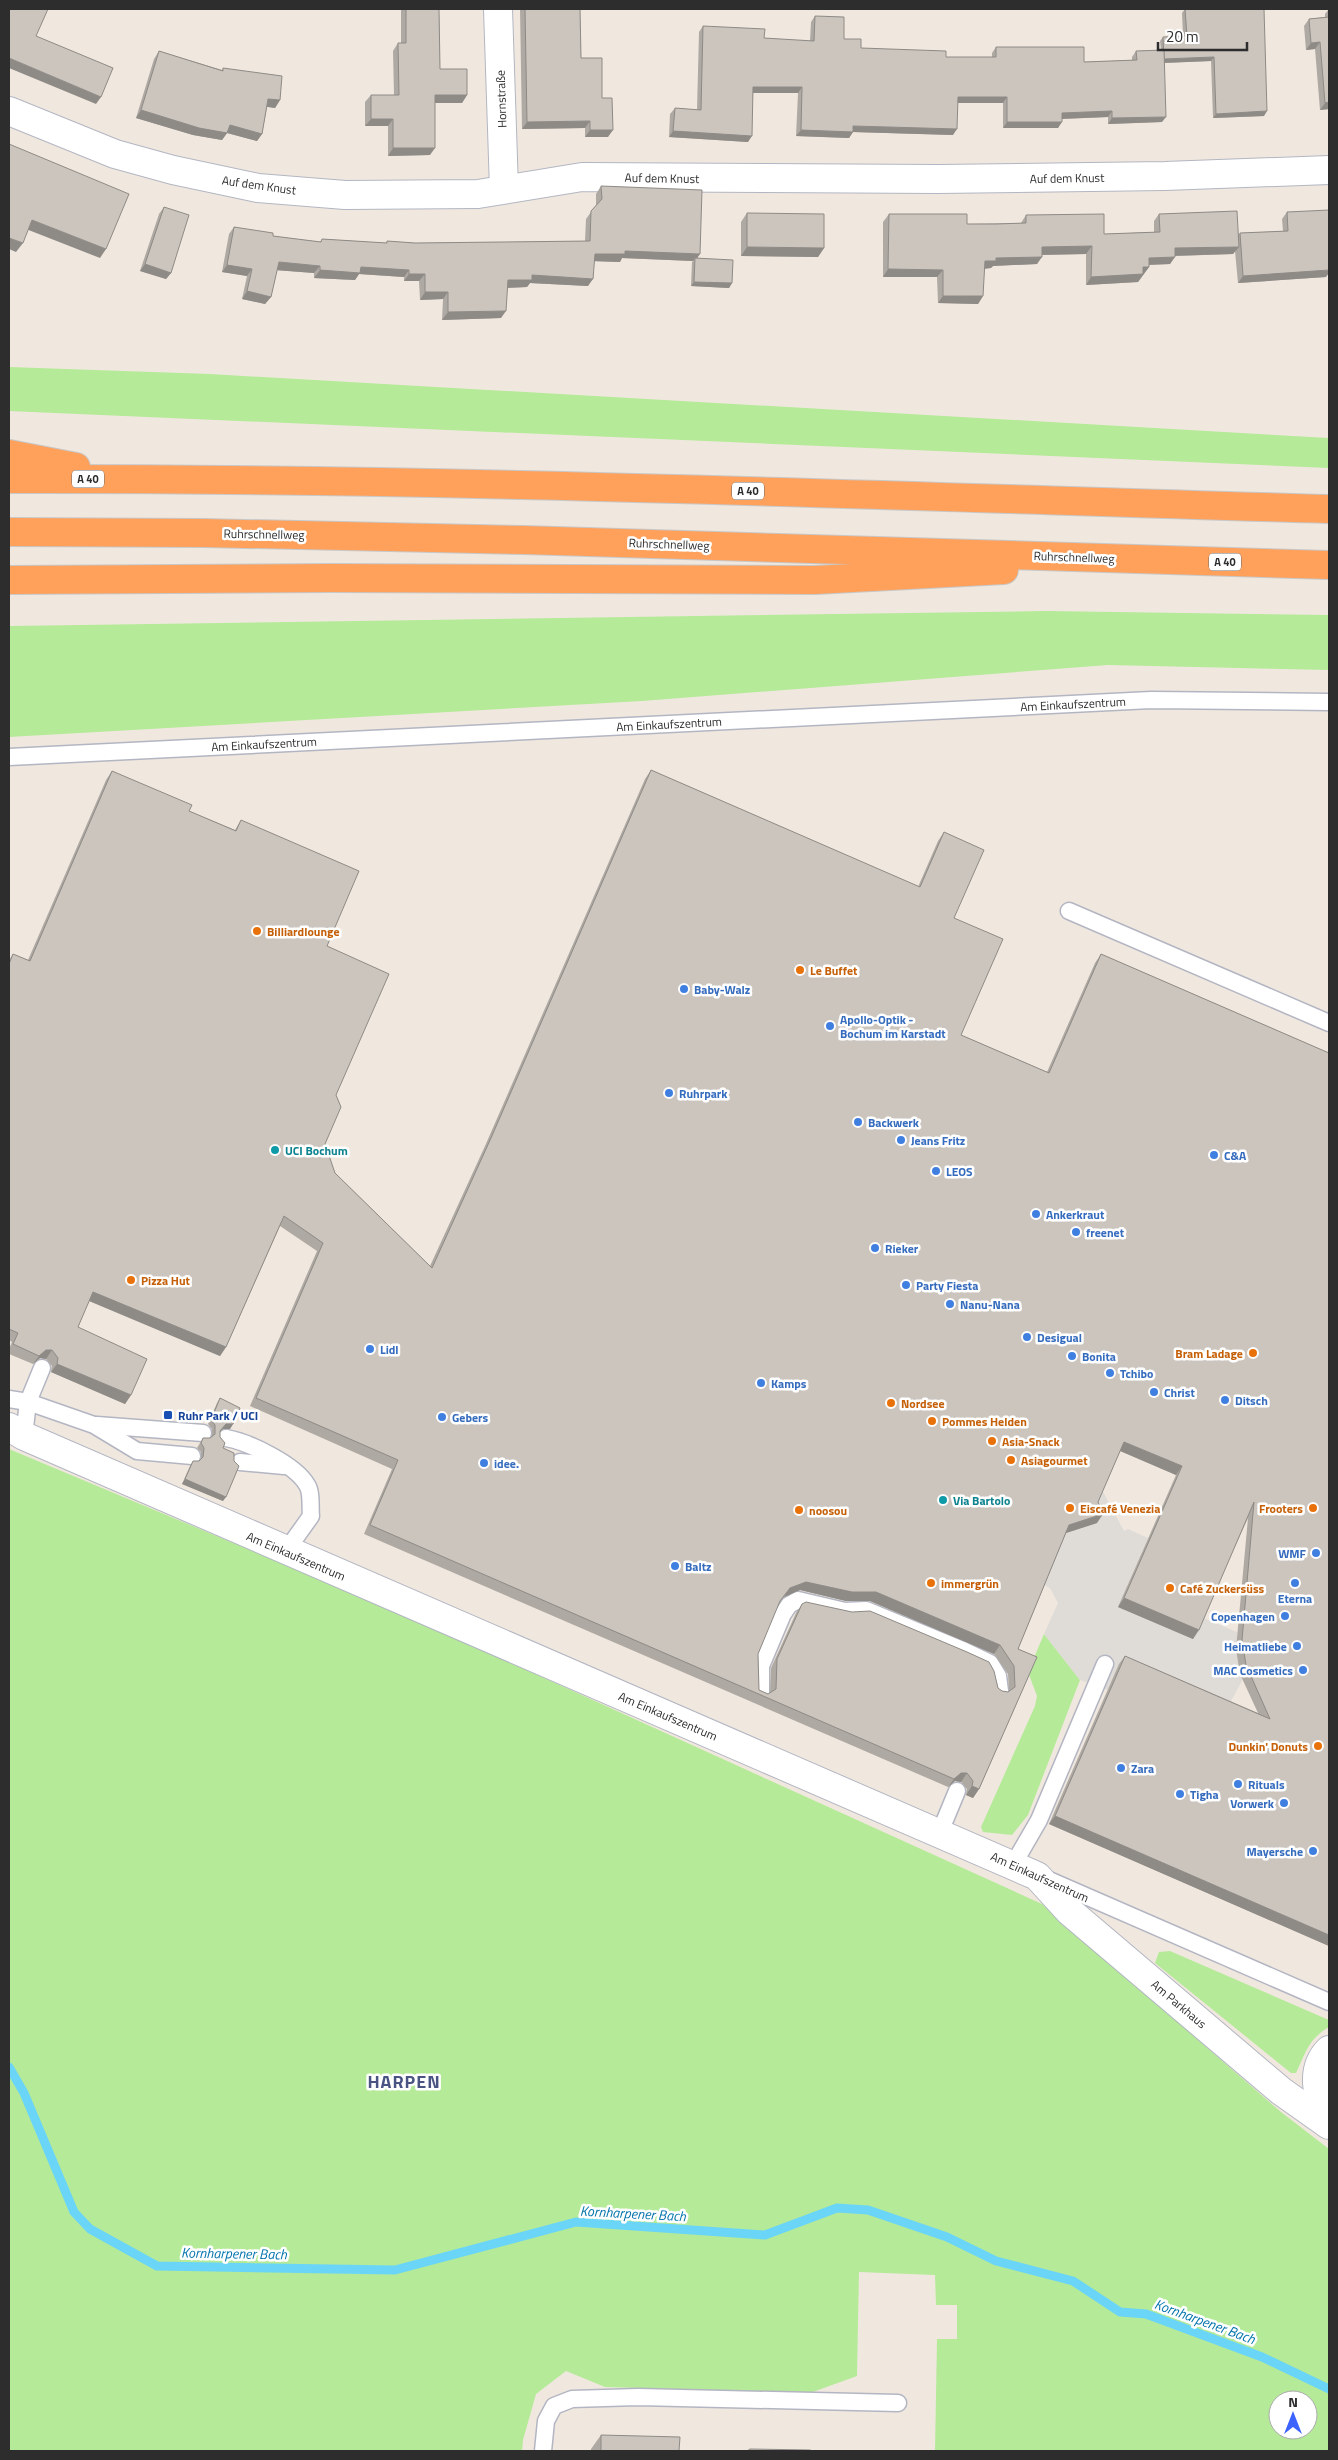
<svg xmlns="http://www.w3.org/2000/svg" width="1338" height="2460" font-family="'Titillium Web',sans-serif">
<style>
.green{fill:#b5ea98;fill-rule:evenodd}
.plaza{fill:#dfdbd7}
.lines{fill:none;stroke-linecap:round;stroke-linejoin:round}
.stream{stroke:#6bd5f8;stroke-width:9}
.lane-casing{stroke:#b3b6c2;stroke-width:19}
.street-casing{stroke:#b3b6c2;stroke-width:30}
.highway-casing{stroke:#c8c8c8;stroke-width:30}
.lane{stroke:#fff;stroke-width:16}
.street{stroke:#fff;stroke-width:28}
.highway{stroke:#ffa05b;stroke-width:28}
.wall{fill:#afa9a3;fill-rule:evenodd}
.shaded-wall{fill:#8e8a85}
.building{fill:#cbc5be;stroke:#8e8a85;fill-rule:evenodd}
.food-dot{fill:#e8710a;stroke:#fff;stroke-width:2}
.shop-dot{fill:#3f7fe0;stroke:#fff;stroke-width:2}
.culture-dot{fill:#0f9aa8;stroke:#fff;stroke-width:2}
.transit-dot{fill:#1a4fb4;stroke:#fff;stroke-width:2}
.labels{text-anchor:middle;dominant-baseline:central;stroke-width:5;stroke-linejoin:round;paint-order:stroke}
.shield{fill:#fff;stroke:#6c6c6c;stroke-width:1}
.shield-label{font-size:11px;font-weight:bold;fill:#2d2d2d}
.street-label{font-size:12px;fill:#2d2d2d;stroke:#fff}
.food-label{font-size:12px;font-weight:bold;fill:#c56008;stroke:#fff;text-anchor:start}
.shop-label{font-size:12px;font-weight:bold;fill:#366cbe;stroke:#fff;text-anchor:start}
.culture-label{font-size:12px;font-weight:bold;fill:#0d838f;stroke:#fff;text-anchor:start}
.transit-label{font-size:12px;font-weight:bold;fill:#164399;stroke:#fff;text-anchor:start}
.water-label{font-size:14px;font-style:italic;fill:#0374ac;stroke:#fff}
.district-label{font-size:18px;font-weight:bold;letter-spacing:1px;fill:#495483;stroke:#fff}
</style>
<rect width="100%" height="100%" fill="#f0e8df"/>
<g class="green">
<polygon points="9,367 210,374 1329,438 1329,468 9,411"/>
<polygon points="1045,611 1329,615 1329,670 1108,665 642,701 9,737 9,626"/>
<path d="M9 1449 412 1618 1042 1904 1281 2112 1329 2149V2451H935L937 2339H957V2305H936L935 2275 859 2272 857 2376 810 2393 605 2387 566 2371 536 2394 523 2440 522 2451H9ZM1278 2400H1308V2430H1278Z"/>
<polygon points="1044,1634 1080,1680 1028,1815 1012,1835 983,1832 981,1827 1035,1706 1037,1696 1028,1672"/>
<path d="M1170 1951 1329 2020V2027C1309 2038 1305 2054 1296 2073H1291L1155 1963 1159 1952Z"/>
</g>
<polygon class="plaza" points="1101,1488 1124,1531 1128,1529 1148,1538 1127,1586 1237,1632 1240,1674 1243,1679 1219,1723 1108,1690 1080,1680 1044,1634 1058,1603 1050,1588 1043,1584 1063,1534 1096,1523 1092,1511"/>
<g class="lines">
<polyline class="stream" points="9,2067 24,2093 74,2212 90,2229 157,2266 395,2270 576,2222 765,2235 837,2208 868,2210 947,2237 996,2261 1073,2281 1120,2312 1146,2314 1262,2357 1329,2389"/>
<defs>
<g id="lane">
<polyline points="9,757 1151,700 1329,702"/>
<polyline points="1069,911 1329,1023"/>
<polyline points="9,1399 28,1402 94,1425 137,1451 192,1456"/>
<polyline points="97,1425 203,1433"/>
<polyline points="24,1436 28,1402 42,1368"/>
<path d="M226 1438C249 1442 296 1465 307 1485 312 1492 310 1508 311 1516L286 1551"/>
<polyline points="240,1462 284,1466"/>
<polyline points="761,1693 761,1666 783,1614 789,1605 798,1600 845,1611 866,1610 965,1651 990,1663 998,1676 1000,1691"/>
<polyline points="940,1832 957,1791"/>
<polyline points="1013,1865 1039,1820 1105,1664"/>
<polyline points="1049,1880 1329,2002"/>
<polyline points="543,2451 546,2421 554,2406 572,2399 638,2397 898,2403"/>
</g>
<g id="street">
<polyline points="498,9 504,189"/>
<polyline points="9,111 115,154 173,170 258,188 345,195 478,194 582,177 938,179 1165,176 1329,170"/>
<polyline points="9,1427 24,1436 1037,1876 1069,1911 1281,2091 1329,2125"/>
<path d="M1328 2124C1319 2099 1308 2071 1329 2050"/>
</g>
<g id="highway">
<polyline points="9,454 76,467"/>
<path d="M9 479C449 478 889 496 1329 509"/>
<polyline points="9,532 204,533 524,540 1329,565"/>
<polyline points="9,580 330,578 815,580 1004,570"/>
</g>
</defs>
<use href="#lane" class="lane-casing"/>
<use href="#street" class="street-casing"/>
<use href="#highway" class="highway-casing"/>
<use href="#lane" class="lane"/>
<use href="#street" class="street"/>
<use href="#highway" class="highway"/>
</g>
<g class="wall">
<polygon points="401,9 439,9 440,69 467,95 462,103 435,103 430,155 388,156 388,126 365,126 365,102 371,95 394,95 393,51 398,43 401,43"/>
<polygon points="520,9 580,9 581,58 602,98 608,137 585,137 585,128 522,129"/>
<polygon points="1185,9 1264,116 1213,118 1211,61 1164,63 1162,122 1108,124 1108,117 1062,119 1058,128 1003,128 1003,103 957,103 953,135 853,132 849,138 796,136 798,93 753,93 748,142 669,137 670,114 675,108 697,110 699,32 703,26 764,38 810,41 811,22 815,16 844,39 861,48 946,57 992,57 992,53 996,47 1084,62 1132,60 1132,57 1136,51 1161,50 1160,41 1163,37 1183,36 1182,13"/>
<polygon points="1329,9 1329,109 1320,110 1315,49 1306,50 1304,26 1309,19 1325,17 1325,14"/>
<polygon points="159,51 222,70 223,68 280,100 275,108 267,107 262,134 257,141 227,133 222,140 193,135 136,118 154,59"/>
<polygon points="601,186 732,283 729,288 691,286 692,262 693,261 622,258 620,262 594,261 588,286 530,283 527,287 507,288 501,318 442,320 443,299 420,300 419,281 404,281 404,277 359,274 355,280 314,278 314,273 277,270 271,297 265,304 242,299 247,276 222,272 229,234 234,227 273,236 320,242 322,239 386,243 387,241 415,243 585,241 586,219 596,205 596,194"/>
<polygon points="164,207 171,273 166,279 140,271 159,214"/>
<polygon points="1287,212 1326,277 1238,283 1235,251 1233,254 1175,256 1170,264 1149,265 1149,267 1138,282 1086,285 1086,254 1042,255 1037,264 993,266 991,268 984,269 983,296 978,304 938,303 937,277 883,277 883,222 889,214 967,224 1021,223 1026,215 1104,234 1154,232 1154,221 1159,214 1238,235 1240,233 1283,231 1282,219"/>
<polygon points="747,213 824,248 818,257 741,256 741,222"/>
<path d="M651 770 918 887 938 841 944 832 954 918 961 1035 1047 1072 1095 963 1101 954 1329 1053V1946L1049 1824 1119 1664 1125 1656 1258 1713 1240 1674 1236 1649 1248 1518 1193 1639 1118 1607 1176 1475 1120 1451 1098 1502 1097 1523 1066 1533 1018 1649 1037 1657 979 1789 973 1798 966 1795 967 1789 961 1782 955 1781 948 1787 364 1534 392 1469 250 1406 317 1251 280 1226 226 1347 220 1356 89 1301 78 1327 131 1395 125 1404 51 1372 52 1366 46 1359 40 1358 33 1364 9 1354V1349L12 1342 9 1340V960L13 954 28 960 106 780 112 771 189 811 235 830 241 820 327 946 336 1095 325 1144 335 1173 430 1266 485 1146 645 779ZM800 1590 846 1601H870L994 1654 1008 1674 1009 1691 1008 1692 1002 1691 998 1688 802 1604 796 1613 771 1668 770 1693 768 1694 759 1690 758 1654 779 1602 784 1597Z"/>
<polygon points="220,1398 233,1424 230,1429 223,1429 220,1432 220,1437 223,1448 223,1501 182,1484 190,1466 193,1461 199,1461 201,1459 201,1452 197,1448 203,1438 210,1438 212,1436 212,1429 208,1424 217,1403"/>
<polygon points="601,2435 679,2451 591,2451 591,2449"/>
</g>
<g class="shaded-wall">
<polygon points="1320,42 1315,49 1306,50 1311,43"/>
<polygon points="1214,57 1211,61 1161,63 1164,59"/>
<polygon points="9,58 101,97 96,104 9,68"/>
<polygon points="753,87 802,87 798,93 749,93"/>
<polygon points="435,95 467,95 462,103 430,103"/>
<polygon points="958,97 1007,97 1003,103 953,103"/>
<polygon points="268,99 280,100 275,108 263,106"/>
<polygon points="1329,102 1329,109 1320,110 1325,103"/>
<polygon points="141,110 230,125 262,134 257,141 227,133 222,140 193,135 136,118"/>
<polygon points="1112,111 1108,117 1058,119 1062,113"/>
<polygon points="1267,111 1264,116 1213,118 1216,114"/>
<polygon points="1166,117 1162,122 1108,124 1112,118"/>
<polygon points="371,119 393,119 388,126 365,126"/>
<polygon points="590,121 585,128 522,129 527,122"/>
<polygon points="1007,122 1062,122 1058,128 1003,128"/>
<polygon points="853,126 957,129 953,135 853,132 849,138 796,136 801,130"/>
<polygon points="590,130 613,130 608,137 585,137"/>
<polygon points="673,131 752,136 748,142 669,137"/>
<polygon points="393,148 435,148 430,155 388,156"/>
<polygon points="32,220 106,249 100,258 26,229"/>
<polygon points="9,238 23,243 16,252 9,249"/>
<polygon points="1092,246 1086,254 1036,255 1042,247"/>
<polygon points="747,247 824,248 818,257 741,256"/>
<polygon points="1239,247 1233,254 1169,256 1175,248"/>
<polygon points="625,251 700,254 695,261 695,258 693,261 622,258 620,262 589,261 595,254"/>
<polygon points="1042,257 1037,264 993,266 991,268 979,269 985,261 996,258"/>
<polygon points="1175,257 1170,264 1143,265 1149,258"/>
<polygon points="279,262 320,266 314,273 274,270"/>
<polygon points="145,264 171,273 166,279 140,271"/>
<polygon points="227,265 252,269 247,276 222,272"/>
<polygon points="361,267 409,270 404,277 359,274 355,280 314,278 320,270"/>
<polygon points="1143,267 1149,267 1138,282 1086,285 1091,277"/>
<polygon points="888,269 943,270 937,277 883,277"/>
<polygon points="1329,270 1329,273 1326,277 1238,283 1243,276"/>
<polygon points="409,274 425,274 419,281 404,281"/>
<polygon points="532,275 593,279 588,286 530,283 527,287 503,288 508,280"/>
<polygon points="694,282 732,283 729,288 691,286"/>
<polygon points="247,291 271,297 265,304 242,299"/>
<polygon points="425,292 448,292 443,299 420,300"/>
<polygon points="943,296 983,296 978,304 938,303"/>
<polygon points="506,311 501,318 442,320 448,312"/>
<polygon points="93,1292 226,1347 220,1356 87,1300"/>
<polygon points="46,1350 52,1350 46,1359 40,1358 33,1364 39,1356"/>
<polygon points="57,1364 131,1395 125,1404 51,1372"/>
<polygon points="226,1424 233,1424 230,1429 223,1429 216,1435"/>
<polygon points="1124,1442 1182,1466 1176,1475 1118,1450"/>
<polygon points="185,1479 226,1497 223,1501 182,1484"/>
<polygon points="1103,1514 1097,1523 1063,1534 1069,1525"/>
<polygon points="806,1582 876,1592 1000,1645 994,1654 870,1601 846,1601 800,1590 784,1597 790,1588"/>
<polygon points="1124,1598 1199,1630 1193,1639 1118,1607"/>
<polygon points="961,1773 967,1773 961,1782 955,1781 948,1787 954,1779"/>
<polygon points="972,1786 979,1789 973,1798 966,1795"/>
<polygon points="1055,1816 1329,1935 1329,1946 1049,1824"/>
</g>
<g class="building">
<polygon points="9,9 48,9 36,36 113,68 101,97 9,58"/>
<polygon points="406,9 439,9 440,69 467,69 467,95 435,95 435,148 393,148 393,119 371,119 371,95 399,95 398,43 406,43"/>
<polygon points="525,9 580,9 581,58 602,58 602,98 612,98 613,130 590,130 590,121 527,122"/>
<polygon points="1185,9 1264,9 1267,111 1216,114 1214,57 1164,59 1163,37 1187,36"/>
<polygon points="815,16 844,17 844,39 861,39 861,48 946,51 946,57 996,57 996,47 1084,47 1084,62 1137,60 1136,51 1164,50 1166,117 1112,118 1112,111 1062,113 1062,122 1007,122 1007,97 958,97 957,129 853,126 853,132 801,130 802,87 753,87 752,136 673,131 675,108 701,110 703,26 765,29 764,38 814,41"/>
<polygon points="1329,17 1329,102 1325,103 1320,42 1311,43 1309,19"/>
<polygon points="159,51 223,71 223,68 282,76 280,100 268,99 262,134 230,125 227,133 199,128 141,110"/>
<polygon points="9,144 129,194 106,249 32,220 23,243 9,238"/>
<polygon points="601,186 702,190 700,254 625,251 625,254 595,254 593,279 532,275 532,280 508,280 506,311 448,312 448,292 425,292 425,274 409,274 409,270 361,267 360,273 320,270 320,266 279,262 271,297 247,291 252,269 227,265 234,227 273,233 273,236 321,242 322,239 387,243 387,241 415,243 590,241 591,211 602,199"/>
<polygon points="164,207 189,215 171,273 145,264"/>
<polygon points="1329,210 1329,270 1243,276 1240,233 1288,231 1287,212"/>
<polygon points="1237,211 1239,247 1175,248 1175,257 1149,258 1149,267 1143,267 1143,274 1091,277 1092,246 1042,247 1042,257 996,258 996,261 985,261 983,296 943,296 943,270 888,269 889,214 967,214 967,224 996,224 1026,223 1026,215 1104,214 1104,234 1160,232 1159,214"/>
<polygon points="747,213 824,214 824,248 747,247"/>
<polygon points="695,258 733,260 732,283 694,282"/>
<path d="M651 770 920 887 944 832 984 850 954 918 1003 939 961 1035 1049 1073 1101 954 1329 1053V1935L1055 1816 1125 1656 1270 1719 1246 1665 1242 1640 1254 1502 1199 1630 1124 1598 1182 1466 1124 1442 1098 1502 1103 1514 1069 1525 1018 1649 1037 1657 979 1789 972 1786 973 1781 967 1773H961L954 1779 370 1525 398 1460 256 1398 323 1243 284 1216 226 1347 93 1292 78 1327 147 1359 131 1395 57 1364 58 1358 52 1350H46L39 1356 13 1344 18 1333 9 1329V964L13 954 30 961 112 771 192 805 189 811 236 831 241 820 359 871 327 946 389 974 336 1095 341 1107 325 1144 335 1173 432 1268 491 1138ZM806 1582 852 1592H876L1000 1645 1014 1666 1015 1687 1008 1692 1002 1691 998 1688 994 1671 989 1662 967 1652 870 1611 852 1612 806 1602 802 1604 777 1659 776 1689 768 1694 759 1690 758 1654 780 1601 790 1588Z"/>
<polygon points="220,1398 240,1408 233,1424 226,1424 220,1431 220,1437 225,1443 223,1448 234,1453 234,1461 239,1466 226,1497 185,1479 193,1461 199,1461 203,1457 204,1448 201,1443 203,1438 210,1438 215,1434 215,1425 211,1420"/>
<polygon points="601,2435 680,2437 679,2451 601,2451"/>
<polygon points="750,2449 810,2450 812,2451 747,2451"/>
</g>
<g class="food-dot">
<circle cx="257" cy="931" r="5"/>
<circle cx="800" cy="970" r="5"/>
<circle cx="131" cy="1280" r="5"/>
<circle cx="1253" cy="1353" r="5"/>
<circle cx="891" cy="1403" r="5"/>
<circle cx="932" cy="1421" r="5"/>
<circle cx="992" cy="1441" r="5"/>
<circle cx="1011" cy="1460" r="5"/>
<circle cx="1070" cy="1508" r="5"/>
<circle cx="1313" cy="1508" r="5"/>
<circle cx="799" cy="1510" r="5"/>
<circle cx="931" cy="1583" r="5"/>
<circle cx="1170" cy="1588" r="5"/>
<circle cx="1318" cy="1746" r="5"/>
</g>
<g class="shop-dot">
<circle cx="684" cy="989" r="5"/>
<circle cx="830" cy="1026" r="5"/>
<circle cx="669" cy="1093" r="5"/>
<circle cx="858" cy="1122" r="5"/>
<circle cx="901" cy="1140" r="5"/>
<circle cx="1214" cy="1155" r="5"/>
<circle cx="936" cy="1171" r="5"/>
<circle cx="1036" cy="1214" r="5"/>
<circle cx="1076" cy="1232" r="5"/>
<circle cx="875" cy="1248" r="5"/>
<circle cx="906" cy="1285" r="5"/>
<circle cx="950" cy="1304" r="5"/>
<circle cx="1027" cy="1337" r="5"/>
<circle cx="370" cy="1349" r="5"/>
<circle cx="1072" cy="1356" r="5"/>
<circle cx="1110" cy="1373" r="5"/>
<circle cx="761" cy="1383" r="5"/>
<circle cx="1154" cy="1392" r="5"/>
<circle cx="1225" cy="1400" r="5"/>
<circle cx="442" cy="1417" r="5"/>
<circle cx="484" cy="1463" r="5"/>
<circle cx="1316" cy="1553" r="5"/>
<circle cx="675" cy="1566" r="5"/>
<circle cx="1295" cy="1583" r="5"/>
<circle cx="1285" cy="1616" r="5"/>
<circle cx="1297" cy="1646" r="5"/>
<circle cx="1303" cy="1670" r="5"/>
<circle cx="1121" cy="1768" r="5"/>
<circle cx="1238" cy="1784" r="5"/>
<circle cx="1180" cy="1794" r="5"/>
<circle cx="1284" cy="1803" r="5"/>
<circle cx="1313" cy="1851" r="5"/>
</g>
<g class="culture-dot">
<circle cx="275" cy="1150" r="5"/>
<circle cx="943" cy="1500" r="5"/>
</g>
<rect class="transit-dot" x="163" y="1410" width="10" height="10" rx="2.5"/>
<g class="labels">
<g class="shield">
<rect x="72" y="470.5" width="32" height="17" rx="4"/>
<rect x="732" y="482.5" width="32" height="17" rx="4"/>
<rect x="1209" y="553.5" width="32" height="17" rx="4"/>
</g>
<g class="shield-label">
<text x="88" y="479">A 40</text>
<text x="748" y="491">A 40</text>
<text x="1225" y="562">A 40</text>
</g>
<g class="street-label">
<text transform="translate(501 99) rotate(-92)">Hornstraße</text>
<text transform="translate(662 178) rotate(1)">Auf dem Knust</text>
<text transform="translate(1067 178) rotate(-1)">Auf dem Knust</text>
<text transform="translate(259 185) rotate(8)">Auf dem Knust</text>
<text transform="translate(264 534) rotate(1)">Ruhrschnellweg</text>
<text transform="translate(669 544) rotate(2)">Ruhrschnellweg</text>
<text transform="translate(1074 557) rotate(2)">Ruhrschnellweg</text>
<text transform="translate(1073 704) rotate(-3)">Am Einkaufszentrum</text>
<text transform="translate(669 724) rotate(-3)">Am Einkaufszentrum</text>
<text transform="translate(264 744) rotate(-3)">Am Einkaufszentrum</text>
<text transform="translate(296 1556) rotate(23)">Am Einkaufszentrum</text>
<text transform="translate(668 1716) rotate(23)">Am Einkaufszentrum</text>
<text transform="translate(1040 1877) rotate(24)">Am Einkaufszentrum</text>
<text transform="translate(1179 2004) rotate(40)">Am Parkhaus</text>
</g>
<g class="food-label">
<text x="267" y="931">Billiardlounge</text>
<text x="810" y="970">Le Buffet</text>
<text x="141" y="1280">Pizza Hut</text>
<text x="1243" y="1353" text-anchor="end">Bram Ladage</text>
<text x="901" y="1403">Nordsee</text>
<text x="942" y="1421">Pommes Helden</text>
<text x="1002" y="1441">Asia-Snack</text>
<text x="1021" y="1460">Asiagourmet</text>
<text x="1080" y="1508">Eiscafé Venezia</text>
<text x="1303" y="1508" text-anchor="end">Frooters</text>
<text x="809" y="1510">noosou</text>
<text x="941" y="1583">immergrün</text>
<text x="1180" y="1588">Café Zuckersüss</text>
<text x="1308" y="1746" text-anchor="end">Dunkin' Donuts</text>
</g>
<g class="shop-label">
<text x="694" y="989">Baby-Walz</text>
<text x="840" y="1019">Apollo-Optik -<tspan x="840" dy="14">Bochum im Karstadt</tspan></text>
<text x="679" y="1093">Ruhrpark</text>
<text x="868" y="1122">Backwerk</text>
<text x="911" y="1140">Jeans Fritz</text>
<text x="1224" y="1155">C&amp;A</text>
<text x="946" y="1171">LEOS</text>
<text x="1046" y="1214">Ankerkraut</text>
<text x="1086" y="1232">freenet</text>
<text x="885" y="1248">Rieker</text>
<text x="916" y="1285">Party Fiesta</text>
<text x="960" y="1304">Nanu-Nana</text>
<text x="1037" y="1337">Desigual</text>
<text x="380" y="1349">Lidl</text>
<text x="1082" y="1356">Bonita</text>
<text x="1120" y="1373">Tchibo</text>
<text x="771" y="1383">Kamps</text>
<text x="1164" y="1392">Christ</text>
<text x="1235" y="1400">Ditsch</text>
<text x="452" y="1417">Gebers</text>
<text x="494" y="1463">idee.</text>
<text x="1306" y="1553" text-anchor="end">WMF</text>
<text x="685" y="1566">Baltz</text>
<text x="1295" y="1598" text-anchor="middle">Eterna</text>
<text x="1275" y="1616" text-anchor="end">Copenhagen</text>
<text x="1287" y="1646" text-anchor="end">Heimatliebe</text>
<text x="1293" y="1670" text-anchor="end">MAC Cosmetics</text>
<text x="1131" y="1768">Zara</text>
<text x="1248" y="1784">Rituals</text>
<text x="1190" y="1794">Tigha</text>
<text x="1274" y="1803" text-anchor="end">Vorwerk</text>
<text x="1303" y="1851" text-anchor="end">Mayersche</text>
</g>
<g class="culture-label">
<text x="285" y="1150">UCI Bochum</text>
<text x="953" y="1500">Via Bartolo</text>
</g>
<g class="transit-label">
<text x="178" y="1415">Ruhr Park / UCI</text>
</g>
<g class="water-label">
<text transform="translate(633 2213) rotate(3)">Kornharpener Bach</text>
<text transform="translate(234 2253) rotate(1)">Kornharpener Bach</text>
<text transform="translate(1205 2321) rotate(20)">Kornharpener Bach</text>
</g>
<g class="district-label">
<text x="404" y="2081">HARPEN</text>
</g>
</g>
<rect width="1338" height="2460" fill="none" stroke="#2d2d2d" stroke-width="20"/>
<g transform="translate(1293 2415)"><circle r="24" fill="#ffffff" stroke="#ababab"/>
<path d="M0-4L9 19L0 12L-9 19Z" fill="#3d63ff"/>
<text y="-8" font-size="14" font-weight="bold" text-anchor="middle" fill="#2d2d2d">N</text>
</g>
<path d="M1158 42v8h89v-8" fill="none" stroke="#2d2d2d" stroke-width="2.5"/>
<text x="1166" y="42" font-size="15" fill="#2d2d2d" stroke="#ffffff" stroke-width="4" paint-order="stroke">20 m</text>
</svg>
